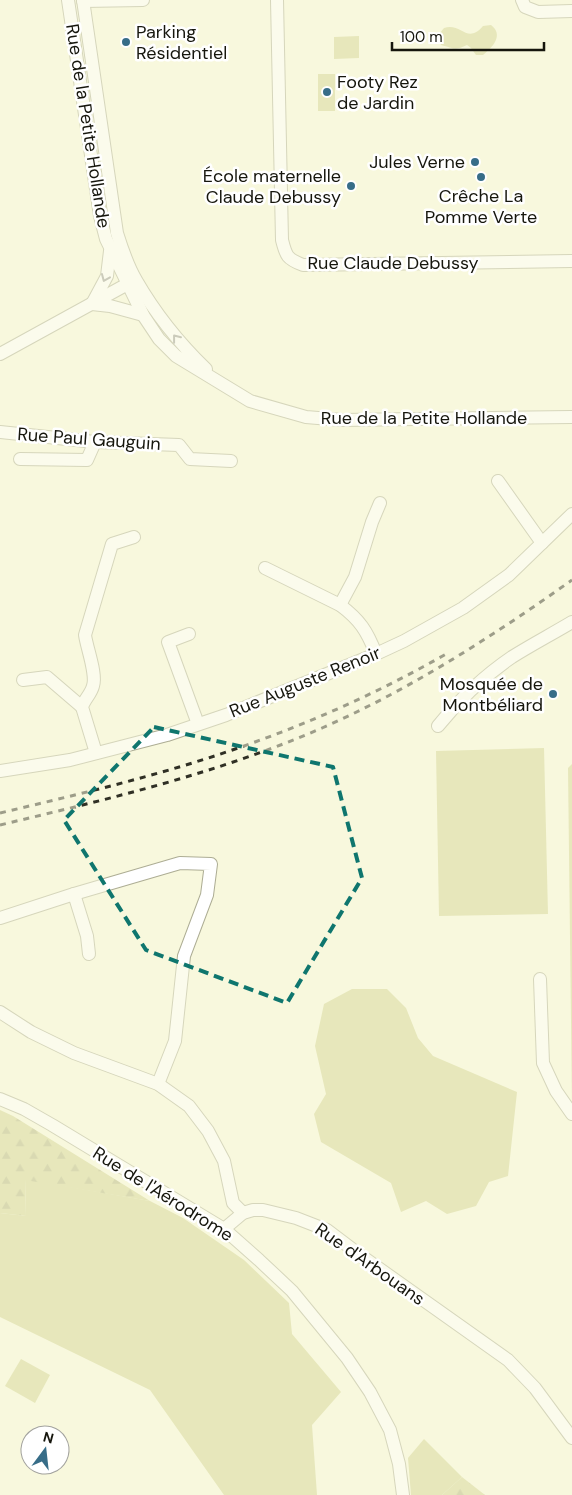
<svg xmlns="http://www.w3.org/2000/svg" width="572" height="1495" font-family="'DM Sans',sans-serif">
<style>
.green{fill:#d2d393}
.forest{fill:url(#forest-firs)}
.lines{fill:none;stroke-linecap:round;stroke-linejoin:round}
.minor-casing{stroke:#adad94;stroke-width:14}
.minor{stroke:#fff;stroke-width:12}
.rail{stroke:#303025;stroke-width:3;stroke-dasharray:6 6;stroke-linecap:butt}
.oneway{stroke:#969692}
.marked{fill:none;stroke:#0f766e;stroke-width:4;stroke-dasharray:10 6;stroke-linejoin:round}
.poi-dot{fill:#376d88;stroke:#fff;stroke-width:2}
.labels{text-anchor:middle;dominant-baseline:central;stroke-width:5;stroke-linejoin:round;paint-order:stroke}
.poi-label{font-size:18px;fill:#16160d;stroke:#fff;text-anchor:end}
.street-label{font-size:18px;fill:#16160d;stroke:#fff}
</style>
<defs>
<pattern id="forest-firs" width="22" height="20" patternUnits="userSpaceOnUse" patternTransform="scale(1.25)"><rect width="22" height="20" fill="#d2d393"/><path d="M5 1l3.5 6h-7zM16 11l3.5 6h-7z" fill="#b4b47e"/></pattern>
</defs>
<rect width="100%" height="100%" fill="#f8f8dd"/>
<g class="green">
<path d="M491 25C504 35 493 47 483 55H476L471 48 467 45C455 51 453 48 441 45 438 38 439 33 444 28 461 22 467 45 483 26Z"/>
<polygon points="359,36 359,58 334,59 334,37"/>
<rect x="318" y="74" width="17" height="37"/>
<polygon points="544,748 548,914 439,916 436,751"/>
<polygon points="572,764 572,1105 568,768"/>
<polygon points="352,989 387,989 406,1008 418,1038 433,1056 517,1092 508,1176 489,1182 476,1206 447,1214 426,1201 401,1212 391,1183 321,1142 314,1114 326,1094 315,1046 324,1004"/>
<polygon points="25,1179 150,1201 183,1218 244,1260 289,1303 292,1334 341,1392 312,1425 317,1495 224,1495 150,1390 0,1317 0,1213 26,1216"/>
<polygon points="21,1359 50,1375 35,1403 5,1386"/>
<polygon points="424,1439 462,1477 442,1495 411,1495 408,1458"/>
</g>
<g class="forest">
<polygon points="0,1110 13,1116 150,1201 25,1180 26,1216 0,1213"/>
<polygon points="462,1477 485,1495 442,1495"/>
</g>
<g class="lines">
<defs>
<g id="minor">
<polyline points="68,0 100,216 106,239 143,315 159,339 176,356 250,401 306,417 342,420 572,417"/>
<path d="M83 0 117 233C122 249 127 265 136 280 155 313 179 343 206 369"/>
<path d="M277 0 282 240C286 256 287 259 303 265L572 261"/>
<polyline points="522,0 525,7 538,12 572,11"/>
<polyline points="83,1 143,0"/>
<polyline points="110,251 107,276 92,304 110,306 143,315"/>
<polyline points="0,354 133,281"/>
<polyline points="0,432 95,442 179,445 190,459 231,461"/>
<polyline points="20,459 87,460 95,442"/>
<polyline points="498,481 542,543"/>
<path d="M265 568 340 605C360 620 367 631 376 654"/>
<polyline points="340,605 355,577 372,522 380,503"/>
<polyline points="189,634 168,642 198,724"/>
<polyline points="23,680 47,677 82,707"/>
<path d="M438 726C459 700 484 676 512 657 531 645 552 634 572 622"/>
<path d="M96 753 82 707C84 700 91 694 93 686 97 674 87 649 85 635L112 544 134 537"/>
<polyline points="0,771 70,760 167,735 226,715 376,654 404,641 463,608 509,575 572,514"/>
<polyline points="74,894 87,936 89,954"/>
<polyline points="0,918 74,894 180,863 211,864 207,895 184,956 175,1041 158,1084"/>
<polyline points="540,979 543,1063 556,1091 572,1114"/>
<polyline points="0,1012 31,1032 74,1053 158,1084 189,1106 208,1131 224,1161 233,1203 243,1213"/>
<polyline points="0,1099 24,1109 52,1125 224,1229 259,1260 292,1291 347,1358 370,1392 390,1430 399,1464 403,1495"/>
<polyline points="224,1229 243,1213 253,1210 263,1210 296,1218 327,1230 360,1255 508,1360 535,1388 572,1438"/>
</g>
</defs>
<use href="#minor" class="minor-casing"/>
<use href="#minor" class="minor"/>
<g class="rail">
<path d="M0 813C80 794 161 775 238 748 310 723 380 692 446 654"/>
<path d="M0 825C109 799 219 773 322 728 411 689 493 636 572 580"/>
</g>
</g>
<defs><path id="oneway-chevron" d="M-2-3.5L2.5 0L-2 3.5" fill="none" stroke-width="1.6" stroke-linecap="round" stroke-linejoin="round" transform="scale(1.25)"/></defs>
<g class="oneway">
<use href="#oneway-chevron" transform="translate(105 278) rotate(113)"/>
<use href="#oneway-chevron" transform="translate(176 338) rotate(-128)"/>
</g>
<path d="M0 0H572V1495H0ZM154 727 333 767 362 878 287 1003 146 950 64 820Z" fill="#f8f8dd" fill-opacity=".55" fill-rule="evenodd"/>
<path class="marked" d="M154 727 333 767 362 878 287 1003 146 950 64 820Z"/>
<g class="poi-dot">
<circle cx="126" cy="42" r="5"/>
<circle cx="327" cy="92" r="5"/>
<circle cx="475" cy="162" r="5"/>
<circle cx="481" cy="177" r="5"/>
<circle cx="351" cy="186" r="5"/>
<circle cx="553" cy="694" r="5"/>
</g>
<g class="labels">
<g class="poi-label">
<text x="136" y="32" text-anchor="start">Parking<tspan x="136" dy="21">Résidentiel</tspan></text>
<text x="337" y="82" text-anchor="start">Footy Rez<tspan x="337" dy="21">de Jardin</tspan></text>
<text x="465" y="162">Jules Verne</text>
<text x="341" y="176">École maternelle<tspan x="341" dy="21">Claude Debussy</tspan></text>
<text x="481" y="196" text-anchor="middle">Crêche La<tspan x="481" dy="21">Pomme Verte</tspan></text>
<text x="543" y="684">Mosquée de<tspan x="543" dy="21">Montbéliard</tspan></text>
</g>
<g class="street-label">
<text transform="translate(88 126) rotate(81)">Rue de la Petite Hollande</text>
<text x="393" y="263">Rue Claude Debussy</text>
<text x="424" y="418">Rue de la Petite Hollande</text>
<text transform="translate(89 439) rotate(4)">Rue Paul Gauguin</text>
<text transform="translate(305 682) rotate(-22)">Rue Auguste Renoir</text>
<text transform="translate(163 1194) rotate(32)">Rue de l'Aérodrome</text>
<text transform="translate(370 1264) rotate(35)">Rue d'Arbouans</text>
</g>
</g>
<g transform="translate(45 1450) rotate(15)"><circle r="24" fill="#ffffff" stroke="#a2a29e"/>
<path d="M0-4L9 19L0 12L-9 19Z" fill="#376d88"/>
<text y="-8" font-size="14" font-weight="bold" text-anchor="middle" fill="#16160d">N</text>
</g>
<path d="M392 42v8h152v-8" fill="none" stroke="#16160d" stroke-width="2.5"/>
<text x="400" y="42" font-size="15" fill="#16160d" stroke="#ffffff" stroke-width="4" paint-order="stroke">100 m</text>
</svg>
